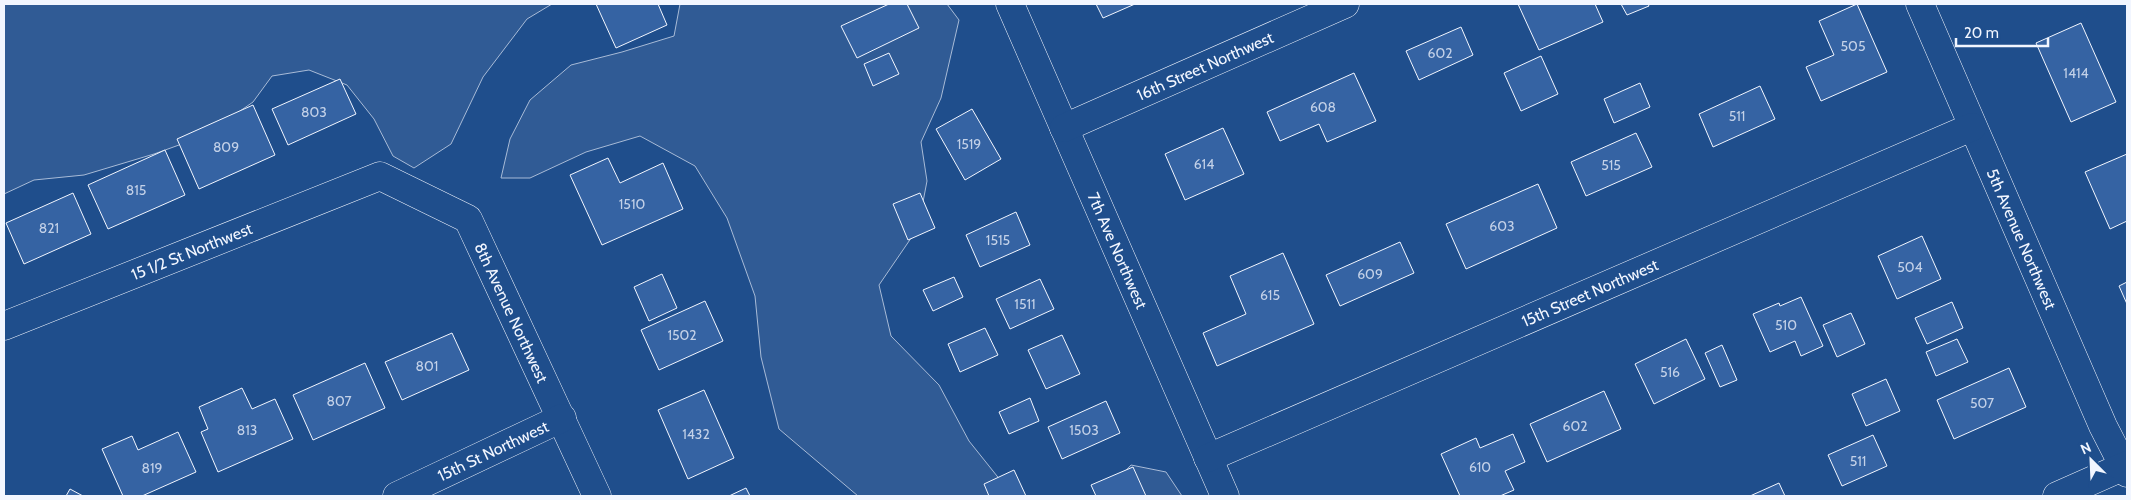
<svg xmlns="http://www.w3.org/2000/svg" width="2131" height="500" font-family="Cabin,sans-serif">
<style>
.built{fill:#305b95;stroke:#a8bbd7}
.building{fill:#3563a3;stroke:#f2f6ff}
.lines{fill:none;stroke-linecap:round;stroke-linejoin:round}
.street-casing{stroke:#f2f6ff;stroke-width:29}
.secondary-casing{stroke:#f2f6ff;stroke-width:29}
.street{stroke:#1f4e8c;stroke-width:28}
.secondary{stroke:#1f4e8c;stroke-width:28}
.labels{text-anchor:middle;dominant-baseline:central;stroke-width:4;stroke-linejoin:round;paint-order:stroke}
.number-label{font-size:14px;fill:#c3d1e8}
.street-label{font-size:16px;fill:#f2f6ff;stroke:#1f4e8c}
</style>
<rect width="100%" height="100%" fill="#1f4e8c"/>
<g class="built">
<polygon points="4,4 552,4 527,19 483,77 451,144 414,168 393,156 374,119 347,85 309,70 272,76 253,102 204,136 154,154 84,175 34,180 4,194"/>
<polygon points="680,4 947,4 959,20 941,98 921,142 927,181 918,228 879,285 891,336 939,385 969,441 1009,491 1019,496 858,496 779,429 761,357 755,296 727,218 695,166 640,136 586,152 530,178 501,178 510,139 530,100 571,65 622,52 674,36"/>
<polygon points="1131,465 1166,472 1182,496 1102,496"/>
</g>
<g class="building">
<polygon points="596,4 658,4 667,25 616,48"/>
<polygon points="889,4 907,4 919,28 857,58 841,26"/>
<polygon points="1096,4 1135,4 1103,18"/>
<polygon points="1518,4 1595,4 1603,22 1539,50"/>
<polygon points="1621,4 1648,4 1649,6 1627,15"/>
<polygon points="1857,4 1887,72 1821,101 1806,67 1834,55 1819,21"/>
<polygon points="2081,23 2116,102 2071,122 2036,43"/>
<polygon points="1461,27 1473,55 1419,80 1406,51"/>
<polygon points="889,53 899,74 873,86 864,64"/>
<polygon points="1541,56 1558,94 1521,111 1504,73"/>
<polygon points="1354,73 1376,121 1327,142 1319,124 1280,141 1267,112"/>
<polygon points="340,79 356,114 288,145 272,109"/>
<polygon points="1640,83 1650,107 1614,123 1604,99"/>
<polygon points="1760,86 1775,119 1713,147 1699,114"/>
<polygon points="253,105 275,155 199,189 177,139"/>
<polygon points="972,109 1001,159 965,180 936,129"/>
<polygon points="1223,128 1244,174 1185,200 1165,154"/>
<polygon points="1636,133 1652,167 1586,196 1571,162"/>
<polygon points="165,150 185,195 108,229 88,185"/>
<polygon points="2127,154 2127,221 2110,229 2085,172"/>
<polygon points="608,158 620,183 663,163 683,209 602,245 570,175"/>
<polygon points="1538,184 1557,228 1466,269 1446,224"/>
<polygon points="73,193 91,234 24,264 6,223"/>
<polygon points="920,193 935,228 908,240 893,204"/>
<polygon points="1016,212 1030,245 980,267 966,235"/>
<polygon points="1922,236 1941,279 1897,299 1878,256"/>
<polygon points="1400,242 1414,273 1340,306 1326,275"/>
<polygon points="1283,253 1314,324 1217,366 1203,333 1246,314 1230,276"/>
<polygon points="662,274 677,308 649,321 634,287"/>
<polygon points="954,277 963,297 933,311 923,290"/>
<polygon points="1040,279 1054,309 1010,329 996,299"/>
<polygon points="2127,282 2127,304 2119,286"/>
<polygon points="1801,297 1823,346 1801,356 1795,341 1770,352 1753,314 1779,303 1780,306"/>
<polygon points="705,301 723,341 659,370 641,330"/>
<polygon points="1952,302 1963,328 1927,344 1915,318"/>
<polygon points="1851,313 1865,344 1837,357 1823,325"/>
<polygon points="985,328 998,355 960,372 948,344"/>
<polygon points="452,333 469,370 402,400 385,362"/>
<polygon points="1062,335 1080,374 1046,389 1028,350"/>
<polygon points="1686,339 1705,379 1654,404 1635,364"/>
<polygon points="1957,339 1968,362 1936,376 1926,352"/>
<polygon points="1722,345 1737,380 1720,387 1705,353"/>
<polygon points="365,363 385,408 313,440 293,395"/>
<polygon points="2009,368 2026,407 1954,439 1937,400"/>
<polygon points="1886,379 1900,411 1866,426 1852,394"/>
<polygon points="242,388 252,409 275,399 293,439 218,472 201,432 208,429 199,407"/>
<polygon points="704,390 734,458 688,479 658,410"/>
<polygon points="1604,391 1621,429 1547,462 1530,424"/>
<polygon points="1030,398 1039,421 1009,434 999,412"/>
<polygon points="1106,401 1120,433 1062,459 1048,427"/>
<polygon points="178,432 196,472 142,496 123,496 102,449 132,436 138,450"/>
<polygon points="1513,434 1525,462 1505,471 1514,490 1500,496 1460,496 1441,454 1476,438 1480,448"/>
<polygon points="1873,435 1887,466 1842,486 1828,455"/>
<polygon points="1133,467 1146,496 1096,496 1091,485"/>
<polygon points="1014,470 1026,496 989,496 984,484"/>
<polygon points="1779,483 1785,496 1750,496"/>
<polygon points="746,488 750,496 729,496"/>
<polygon points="70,489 83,496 66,496"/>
</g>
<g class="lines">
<defs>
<g id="street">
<path id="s1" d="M1010 4 1225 496"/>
<path id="s2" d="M1920 4 2103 426 2127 473"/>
<path id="s3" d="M1064 128 1345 4"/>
<path id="s4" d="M4 326 380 176 468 219 597 496"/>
<path id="s5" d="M1208 458 1972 127"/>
<path id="s6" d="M397 496 562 418"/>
</g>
<polyline id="secondary" points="2057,496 2127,465"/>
</defs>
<use href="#street" class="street-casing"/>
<use href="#secondary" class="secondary-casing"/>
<use href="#street" class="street"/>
<use href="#secondary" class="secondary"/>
</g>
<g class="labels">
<g class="number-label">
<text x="1853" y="46">505</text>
<text x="1440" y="53">602</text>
<text x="2076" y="73">1414</text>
<text x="1323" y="107">608</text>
<text x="314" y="112">803</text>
<text x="1737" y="116">511</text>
<text x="969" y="144">1519</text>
<text x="226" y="147">809</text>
<text x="1204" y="164">614</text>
<text x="1611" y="165">515</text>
<text x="136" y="190">815</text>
<text x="632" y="204">1510</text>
<text x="1502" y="226">603</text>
<text x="49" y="228">821</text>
<text x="998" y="240">1515</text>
<text x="1910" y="267">504</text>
<text x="1370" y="274">609</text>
<text x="1270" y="295">615</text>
<text x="1025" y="304">1511</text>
<text x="1786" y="325">510</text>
<text x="682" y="335">1502</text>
<text x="427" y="366">801</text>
<text x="1670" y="372">516</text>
<text x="339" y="401">807</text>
<text x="1982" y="403">507</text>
<text x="1575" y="426">602</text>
<text x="247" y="430">813</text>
<text x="1084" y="430">1503</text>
<text x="696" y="434">1432</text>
<text x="1858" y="461">511</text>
<text x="1480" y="467">610</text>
<text x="152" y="468">819</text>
</g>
<g class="street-label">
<text stroke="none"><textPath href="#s3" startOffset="154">16th Street Northwest</textPath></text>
<text stroke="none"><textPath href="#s2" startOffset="256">5th Avenue Northwest</textPath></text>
<text stroke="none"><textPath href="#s4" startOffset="202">15 1/2 St Northwest</textPath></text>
<text stroke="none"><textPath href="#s1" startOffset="269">7th Ave Northwest</textPath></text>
<text stroke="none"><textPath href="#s5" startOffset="416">15th Street Northwest</textPath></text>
<text stroke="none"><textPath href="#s4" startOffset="606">8th Avenue Northwest</textPath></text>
<text stroke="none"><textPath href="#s6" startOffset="106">15th St Northwest</textPath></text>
</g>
</g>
<rect width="2131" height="500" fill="none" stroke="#f2f6ff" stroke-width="10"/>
<g transform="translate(2091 460) rotate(336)" stroke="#1f4e8c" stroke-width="4" paint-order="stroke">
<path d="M0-4L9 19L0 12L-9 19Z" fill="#f2f6ff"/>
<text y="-8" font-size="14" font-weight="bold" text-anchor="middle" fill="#f2f6ff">N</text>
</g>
<path d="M1956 38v8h92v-8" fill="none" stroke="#f2f6ff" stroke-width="2.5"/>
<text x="1964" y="38" font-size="15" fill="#f2f6ff" stroke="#1f4e8c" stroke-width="4" paint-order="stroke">20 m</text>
</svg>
